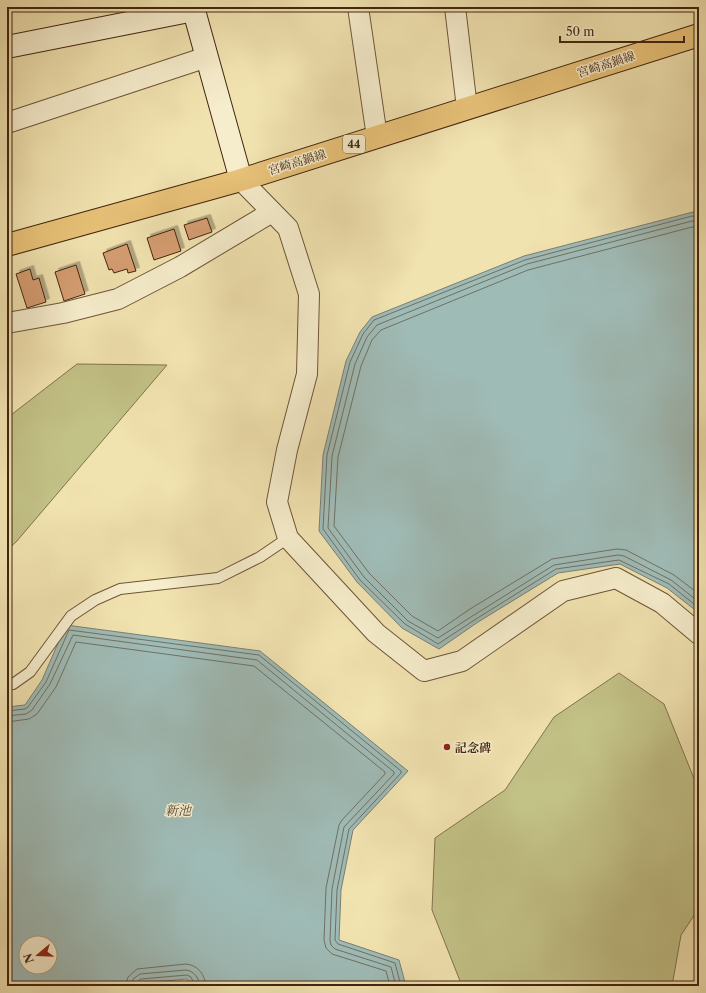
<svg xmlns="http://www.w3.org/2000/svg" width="706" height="993" font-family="'Libre Caslon Text','Noto Serif JP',serif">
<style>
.green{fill:#c2c186;stroke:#82734c}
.water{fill:#9fbbb6;stroke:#7a7f74;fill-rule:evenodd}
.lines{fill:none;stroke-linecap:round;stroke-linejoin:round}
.shore{stroke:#707064;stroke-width:1}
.building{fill:#d59d72;stroke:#422511;filter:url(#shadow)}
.lane-casing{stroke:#6e5439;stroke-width:12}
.street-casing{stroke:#6e5439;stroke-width:22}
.secondary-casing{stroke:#422511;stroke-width:24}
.primary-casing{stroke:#422511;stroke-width:24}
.lane{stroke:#f6edcc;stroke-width:10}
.street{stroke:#f6edcc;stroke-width:20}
.secondary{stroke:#f6edcc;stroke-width:22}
.primary{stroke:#e8c278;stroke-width:22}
.poi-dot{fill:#8f2418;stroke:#f6edcc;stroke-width:1.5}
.labels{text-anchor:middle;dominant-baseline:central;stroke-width:3;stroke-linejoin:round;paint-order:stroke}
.shield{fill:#f6edcc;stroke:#786149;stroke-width:1}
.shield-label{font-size:11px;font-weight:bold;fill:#422511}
.street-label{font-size:12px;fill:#422511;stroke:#f6edcc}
.poi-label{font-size:12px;font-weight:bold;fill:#422511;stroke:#f6edcc;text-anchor:start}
.water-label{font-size:13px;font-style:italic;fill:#594a3a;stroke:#f6edcc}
</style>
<defs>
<filter id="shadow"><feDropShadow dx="3.5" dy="-3.5" stdDeviation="0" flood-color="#0004"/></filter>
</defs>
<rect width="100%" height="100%" fill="#f1e3b0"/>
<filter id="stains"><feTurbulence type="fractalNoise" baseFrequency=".005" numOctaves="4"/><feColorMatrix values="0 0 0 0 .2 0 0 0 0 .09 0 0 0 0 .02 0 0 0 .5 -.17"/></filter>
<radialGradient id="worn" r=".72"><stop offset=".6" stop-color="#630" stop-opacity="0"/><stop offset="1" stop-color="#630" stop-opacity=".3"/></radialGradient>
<g class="green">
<polygon points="77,364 167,365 16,542 7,550 7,418"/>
<polygon points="619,673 664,704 699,791 699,908 681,935 672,986 462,986 432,910 435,838 505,790 554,717"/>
</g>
<g class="water">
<polygon points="693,212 699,213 699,613 667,588 620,564 558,573 478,622 439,649 402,628 357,582 319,531 323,455 346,361 360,332 372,317 524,256"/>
<path d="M66 625 260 651 408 771 353 830 341 890 339 940 399 960 406 986H192L187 979 142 983 139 986H7V707L25 705 42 680ZM26 943H50V967H26Z"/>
</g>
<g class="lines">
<g class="shore">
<polyline points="699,217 692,216 525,260 374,320 363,334 350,362 327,455 323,529 360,580 405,624 438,644 476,619 556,569 619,560 669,584 699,608"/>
<polyline points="699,222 692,221 527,264 377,325 367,337 355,364 332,456 328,528 364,577 408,621 438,638 474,615 554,565 618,555 624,556 671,580 699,602"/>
<polyline points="699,228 692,227 528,270 381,330 372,340 361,366 338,457 334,526 369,573 412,616 438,631 470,609 552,559 617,549 626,550 674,575 699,594"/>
<polyline points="7,711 25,709 28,707 46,682 69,630 259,655 401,771 401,773 349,829 337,890 335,940 338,944 395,963 401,986"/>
<polyline points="7,716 26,714 32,710 50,684 73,635 257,660 394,772 394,774 344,827 332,889 330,940 331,945 335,949 391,967 396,986"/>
<polyline points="7,722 29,719 37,714 56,687 76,642 254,666 385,772 385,774 342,820 339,825 326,888 324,940 326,948 332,954 386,971 390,986"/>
<path d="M125 986 128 977 137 969 186 964C198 965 205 975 206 986"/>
<path d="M131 986 133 979 140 974 186 970C194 971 199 978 200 986"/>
<polyline points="136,986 137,982 141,979 187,975 191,977 195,986"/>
</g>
</g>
<g class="building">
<polygon points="207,218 212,232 189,240 184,225"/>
<polygon points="174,229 181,251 154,260 147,238"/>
<polygon points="127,244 136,271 128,273 127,269 114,273 112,269 109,270 103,253"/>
<polygon points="76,265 85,294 64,301 55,272"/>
<polygon points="30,269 33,280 39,278 46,302 27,308 16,274"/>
</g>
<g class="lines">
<defs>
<polyline id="lane" points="7,685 13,684 30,672 71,616 95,600 120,589 218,578 260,557 288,538"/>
<g id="street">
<polyline points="358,7 377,137"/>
<polyline points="455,7 467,108"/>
<polyline points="7,123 207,57"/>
<polyline points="241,180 288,228 309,294 307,374 287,450 277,502 288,538 376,633 424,671 462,661 563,591 616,578 662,603 699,634"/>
<polyline points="7,323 63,313 118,299 180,267 272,212"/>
</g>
<g id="secondary">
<polyline points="193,7 241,180"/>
<polyline points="7,47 194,10"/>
</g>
<polyline id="primary" points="7,245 241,180 699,35"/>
</defs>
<use href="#lane" class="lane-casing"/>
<use href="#street" class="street-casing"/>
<use href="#secondary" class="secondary-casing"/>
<use href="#primary" class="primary-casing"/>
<use href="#lane" class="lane"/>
<use href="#street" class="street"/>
<use href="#secondary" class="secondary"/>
<use href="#primary" class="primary"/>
</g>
<circle class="poi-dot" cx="447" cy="747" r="4"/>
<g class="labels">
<rect class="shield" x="343" y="135" width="22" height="18" rx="3"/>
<g class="shield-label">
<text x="354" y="144">44</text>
</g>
<g class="street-label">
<text transform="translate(606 64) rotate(-18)">宮崎高鍋線</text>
<text transform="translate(297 162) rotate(-17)">宮崎高鍋線</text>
</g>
<g class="poi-label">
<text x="455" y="747">記念碑</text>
</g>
<g class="water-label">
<text x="178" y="810">新池</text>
</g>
</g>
<rect width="706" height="993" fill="none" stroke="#f1e3b0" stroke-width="24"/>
<rect x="8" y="8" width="690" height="977" fill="none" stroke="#422511" stroke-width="2"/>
<rect x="12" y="12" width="682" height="969" fill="none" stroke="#422511"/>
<g transform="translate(38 955) rotate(251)"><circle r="19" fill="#f6edcc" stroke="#ae9d81"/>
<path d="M0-3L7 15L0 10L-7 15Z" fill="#8f2418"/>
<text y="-6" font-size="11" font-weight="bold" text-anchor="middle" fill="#422511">N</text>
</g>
<path d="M560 36v6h124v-6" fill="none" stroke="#422511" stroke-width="2"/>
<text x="566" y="36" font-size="12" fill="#422511" stroke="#f6edcc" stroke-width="3" paint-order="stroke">50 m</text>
<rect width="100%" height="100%" filter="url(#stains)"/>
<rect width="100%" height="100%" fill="url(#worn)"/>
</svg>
